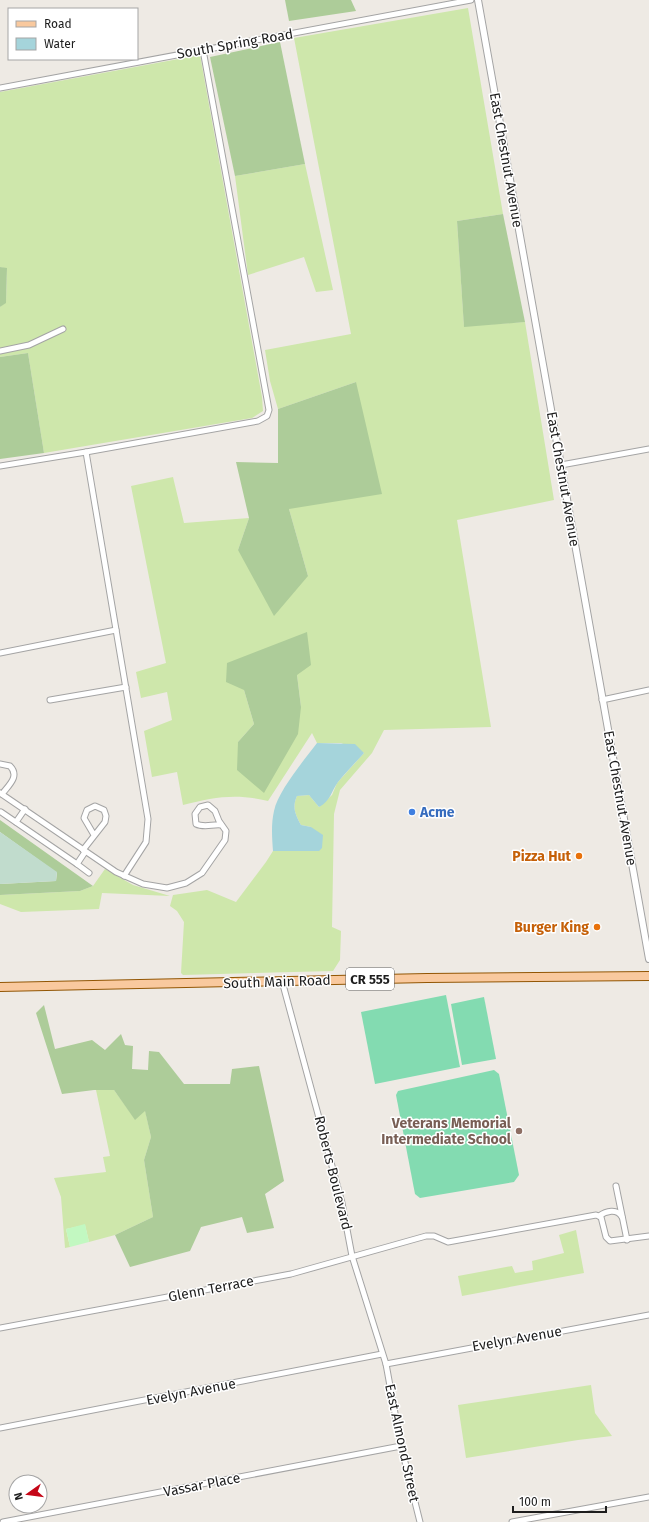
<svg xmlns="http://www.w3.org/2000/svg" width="649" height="1522" font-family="'Fira Sans',sans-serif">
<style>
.grass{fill:#cee7ab;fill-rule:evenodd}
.forest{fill:#adcc99}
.wetland{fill:#c1dccd}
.park{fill:#c2f8c1}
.pitch{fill:#83dbb1}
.water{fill:#a5d4db}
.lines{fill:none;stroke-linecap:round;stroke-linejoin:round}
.minor-casing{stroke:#a4a4a4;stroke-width:7}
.tertiary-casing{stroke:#a4a4a4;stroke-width:8}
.primary-casing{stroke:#925604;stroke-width:10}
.minor{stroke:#fff;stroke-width:5}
.tertiary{stroke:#fff;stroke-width:6}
.primary{stroke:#f9c99e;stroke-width:8}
.shop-dot{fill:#3f7fe0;stroke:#fff;stroke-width:1.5}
.food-dot{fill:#e8710a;stroke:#fff;stroke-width:1.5}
.education-dot{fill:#8d6e63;stroke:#fff;stroke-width:1.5}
.labels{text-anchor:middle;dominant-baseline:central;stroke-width:3;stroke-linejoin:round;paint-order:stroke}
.shield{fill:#fff;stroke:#616161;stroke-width:1}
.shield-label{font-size:13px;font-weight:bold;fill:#1d1d1d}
.street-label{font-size:14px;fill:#1d1d1d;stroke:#fff}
.shop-label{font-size:14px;font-weight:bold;fill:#366cbe;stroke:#fff;text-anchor:start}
.food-label{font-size:14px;font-weight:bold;fill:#c56008;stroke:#fff;text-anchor:end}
.education-label{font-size:14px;font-weight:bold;fill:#785e54;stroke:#fff;text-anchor:end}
</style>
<rect width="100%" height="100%" fill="#eeeae4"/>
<g class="grass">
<path d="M468 8 503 214 457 221 464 326 525 322 554 500 457 520 491 727 384 730 372 753 340 790 334 814 332 927 341 931 340 960 333 971 183 975 181 973 184 922 177 911 170 906 173 895 207 890 236 902 266 862 273 851H319L311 827 301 825C295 814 292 807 297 796L309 795 319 807 332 795 337 783 364 753 341 743H317L312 733 268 801C236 793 214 797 183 805L177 772 152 777 144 731 172 720 167 692 141 698 136 672 166 663 131 486 173 477 184 523 249 518 238 550 308 576 289 509 356 382 278 409 270 381 265 350 351 334 294 38ZM297 675 301 707 238 742 254 724 244 690Z"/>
<polygon points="200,55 262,397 263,411 252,418 44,453 28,353 0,357 0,307 6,302 7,269 0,267 0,92"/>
<polygon points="305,164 333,290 316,292 304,257 248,275 235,176"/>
<polygon points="105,869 133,885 170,896 102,893 99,909 21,912 0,904 0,895 80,891 93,886"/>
<polygon points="96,1090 114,1090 135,1119 145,1110 151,1137 144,1160 153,1217 115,1235 89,1242 85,1225 66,1229 70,1247 65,1248 61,1197 54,1178 106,1172 103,1157 110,1156"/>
<polygon points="576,1230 584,1273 462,1296 458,1276 512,1266 515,1273 533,1270 532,1261 564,1253 559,1235"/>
<polygon points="591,1385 595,1413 612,1436 578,1440 466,1458 458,1405"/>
</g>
<g class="forest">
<polygon points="285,0 351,0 356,11 289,21"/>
<polygon points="280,42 305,164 235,176 210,57"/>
<polygon points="503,214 525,322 464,327 457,221"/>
<polygon points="0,267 7,268 6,303 0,307"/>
<polygon points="28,353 44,453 0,459 0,357"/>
<polygon points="356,382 382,494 289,509 308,576 274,616 238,550 249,518 236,462 278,463 278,409"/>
<polygon points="307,632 311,665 297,675 301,707 298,734 264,793 237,770 238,742 254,724 244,690 226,682 227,663"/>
<polygon points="0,820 93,886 80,891 0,895 0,884 56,881 57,873 0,832"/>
<polygon points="44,1005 55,1049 92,1040 105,1050 121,1034 125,1045 133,1046 132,1069 148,1070 149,1051 159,1052 184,1084 230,1084 232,1069 259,1066 284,1181 265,1194 274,1228 247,1233 242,1217 201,1227 190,1251 130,1267 115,1235 153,1217 144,1160 151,1137 145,1111 135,1120 114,1090 94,1090 62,1094 36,1013"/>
</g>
<polygon class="wetland" points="0,832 57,872 56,881 0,884"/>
<polygon class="park" points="85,1224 89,1242 70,1247 66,1229"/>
<g class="pitch">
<polygon points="446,995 460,1067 375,1084 361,1012"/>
<polygon points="484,997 496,1059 462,1065 451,1004"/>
<polygon points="494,1070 499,1074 519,1175 514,1182 420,1198 415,1194 396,1095 398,1091"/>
</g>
<path class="water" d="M317 743 355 744 364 753C356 762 346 772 338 782 332 790 330 802 319 807L309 795 297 796C292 807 295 814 301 825L311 827 323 835 322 848 319 851H273C272 837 271 824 274 811 278 791 305 759 317 743Z"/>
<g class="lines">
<defs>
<g id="minor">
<polyline points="0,88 471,0"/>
<polyline points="0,351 29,345 63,329"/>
<polyline points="86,452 148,819 146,842 124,876"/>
<polyline points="561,465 649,449"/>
<polyline points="0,466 86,452 258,421 267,416 269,410 203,50"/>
<polyline points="0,653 116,630"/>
<polyline points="50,700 126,687"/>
<polyline points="602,700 649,690"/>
<path d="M0 764 10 766C20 776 9 785 2 794"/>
<path d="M0 793 116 872 143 884 167 888 186 883 202 873 225 840 226 831 219 821 215 811 208 805 200 807 195 814 196 824C204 828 213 824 221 825"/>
<polyline points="1,812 77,864"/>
<polyline points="16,822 25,809"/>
<polyline points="83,850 105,822 106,816 104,810 95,806 87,810 84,818 94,835"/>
<polyline points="85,852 77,864 89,873"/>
<polyline points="282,981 342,1203 352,1256 386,1364 401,1446 420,1522"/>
<polyline points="616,1186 627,1240"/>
<path d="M599 1216C606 1211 617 1208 622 1217"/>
<polyline points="0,1328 291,1274 426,1236 434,1236 448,1242 596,1215 601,1217 606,1237 610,1241 649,1236"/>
<polyline points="386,1364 649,1315"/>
<polyline points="0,1428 382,1354"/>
<polyline points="3,1522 401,1446"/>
<polyline points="512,1522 649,1497"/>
</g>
<polyline id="tertiary" points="478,0 649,959"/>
<polyline id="primary" points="0,987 427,978 649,976"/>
</defs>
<use href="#minor" class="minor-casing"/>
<use href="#tertiary" class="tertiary-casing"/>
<use href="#primary" class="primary-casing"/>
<use href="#minor" class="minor"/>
<use href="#tertiary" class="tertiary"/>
<use href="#primary" class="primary"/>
</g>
<circle class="shop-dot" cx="412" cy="812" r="4"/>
<g class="food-dot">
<circle cx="579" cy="856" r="4"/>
<circle cx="597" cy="927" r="4"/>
</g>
<circle class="education-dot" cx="519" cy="1131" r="4"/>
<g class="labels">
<rect class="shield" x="346" y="968" width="48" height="22" rx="3"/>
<g class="shield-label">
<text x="370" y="979">CR 555</text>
</g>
<g class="street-label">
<text transform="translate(235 44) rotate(-10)">South Spring Road</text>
<text transform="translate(506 160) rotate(80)">East Chestnut Avenue</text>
<text transform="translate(563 479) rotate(80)">East Chestnut Avenue</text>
<text transform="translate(620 798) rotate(80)">East Chestnut Avenue</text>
<text transform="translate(277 982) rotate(-2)">South Main Road</text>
<text transform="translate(333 1173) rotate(76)">Roberts Boulevard</text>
<text transform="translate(211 1289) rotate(-11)">Glenn Terrace</text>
<text transform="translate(517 1339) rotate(-10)">Evelyn Avenue</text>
<text transform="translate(191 1392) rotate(-11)">Evelyn Avenue</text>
<text transform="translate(402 1443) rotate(78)">East Almond Street</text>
<text transform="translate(202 1485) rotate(-11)">Vassar Place</text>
</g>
<g class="shop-label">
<text x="420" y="812">Acme</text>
</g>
<g class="food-label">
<text x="571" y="856">Pizza Hut</text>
<text x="589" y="927">Burger King</text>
</g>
<g class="education-label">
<text x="511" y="1123">Veterans Memorial<tspan x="511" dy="16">Intermediate School</tspan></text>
</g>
</g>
<rect x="8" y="8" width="130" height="52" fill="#ffffff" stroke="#a5a5a5"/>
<rect x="16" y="21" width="20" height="6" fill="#f9c99e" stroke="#a5a5a5"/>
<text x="44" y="28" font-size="12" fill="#1d1d1d">Road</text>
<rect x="16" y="38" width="20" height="12" fill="#a5d4db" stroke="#a5a5a5"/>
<text x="44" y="48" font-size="12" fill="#1d1d1d">Water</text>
<g transform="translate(28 1494) rotate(256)"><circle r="19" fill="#ffffff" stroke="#a5a5a5"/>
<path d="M0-3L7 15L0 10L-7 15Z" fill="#c50617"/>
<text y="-6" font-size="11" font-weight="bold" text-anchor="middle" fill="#1d1d1d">N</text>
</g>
<path d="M513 1506v6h93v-6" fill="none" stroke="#1d1d1d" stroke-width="2"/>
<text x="519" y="1506" font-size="12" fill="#1d1d1d" stroke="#ffffff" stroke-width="3" paint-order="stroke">100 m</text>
</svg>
